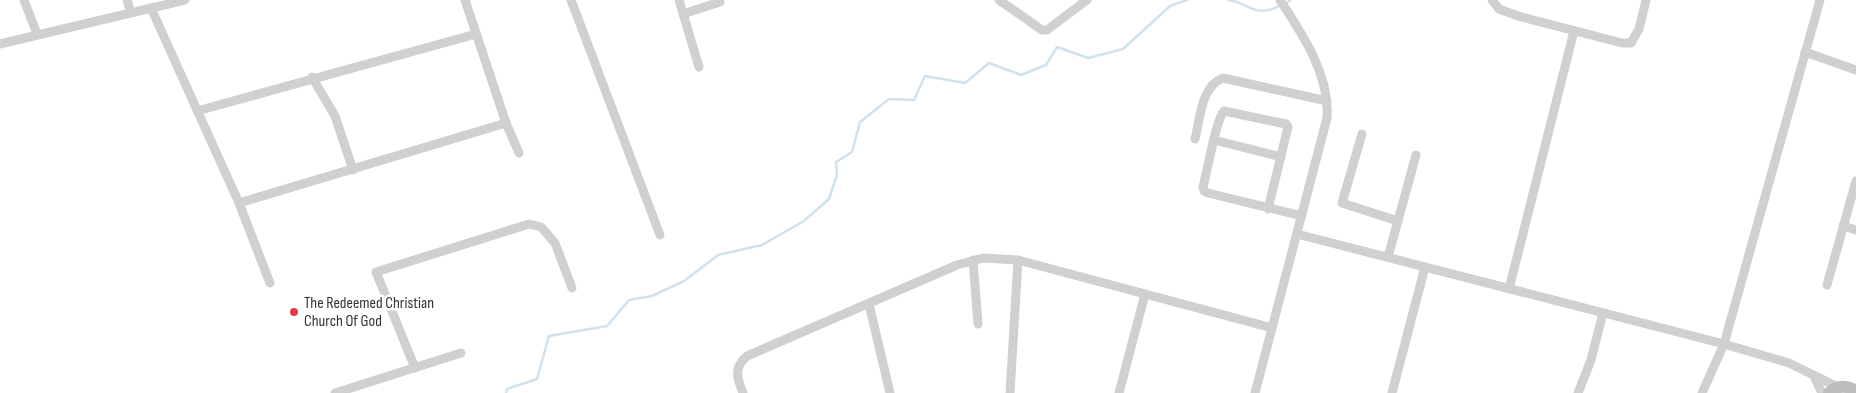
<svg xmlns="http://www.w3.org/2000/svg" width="1856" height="393" font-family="'Sofia Sans Condensed',sans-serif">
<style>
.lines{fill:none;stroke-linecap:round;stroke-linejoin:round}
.stream{stroke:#cfe2ee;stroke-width:2.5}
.street{stroke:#d0d0d0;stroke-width:9}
.secondary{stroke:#bdbdbd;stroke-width:12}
.poi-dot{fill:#e63946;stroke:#fff;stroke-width:2}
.labels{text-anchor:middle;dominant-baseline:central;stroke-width:5;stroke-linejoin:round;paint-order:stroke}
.poi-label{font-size:16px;fill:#333;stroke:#fff;text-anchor:start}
</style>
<rect width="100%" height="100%" fill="#fff"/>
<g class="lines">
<g class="stream">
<path d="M1229 0C1252 4 1255 19 1281 5"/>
<polyline points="1286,3 1291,0"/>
<polyline points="506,393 507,389 537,379 549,336 607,326 629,300 652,296 684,281 718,255 762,245 804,221 829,199 837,175 836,162 852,152 860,122 889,99 914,100 925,76 965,83 989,63 1021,75 1046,65 1057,47 1088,58 1123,49 1170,6 1187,0"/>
</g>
<g class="street">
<polyline points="24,0 37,34"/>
<polyline points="127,0 131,13"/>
<polyline points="465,0 506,123 519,153"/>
<polyline points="571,0 660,235"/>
<polyline points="679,0 699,67"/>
<polyline points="999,0 1042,30 1047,30 1087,0"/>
<polyline points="1492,0 1499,9 1518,16 1622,43 1631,43 1639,29 1646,0"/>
<polyline points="151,8 239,203 270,283"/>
<polyline points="683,14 720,2 719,0"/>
<polyline points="0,44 185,0"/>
<polyline points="1805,52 1856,70"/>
<polyline points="312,77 335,116 353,170"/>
<polyline points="197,111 476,34"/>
<polyline points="1362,134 1342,203 1398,221"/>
<path d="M1195 139C1200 119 1201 86 1223 78L1327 101"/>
<polyline points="1214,140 1281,157"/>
<polyline points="239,203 506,123"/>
<path d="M1268 209 1288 127 1286 124 1224 111C1216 119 1207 173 1203 187L1204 191 1208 193 1302 216"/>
<polyline points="1843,226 1856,230"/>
<polyline points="1297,234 1724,344 1789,363 1838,387"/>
<polyline points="1388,257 1416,155"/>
<polyline points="973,260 978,324"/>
<polyline points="1827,285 1856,181"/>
<polyline points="1509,289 1574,31"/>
<polyline points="869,304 890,393"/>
<polyline points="415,368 376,272 529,224 541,227 555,243 572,288"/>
<polyline points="1814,376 1822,393"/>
<polyline points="335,393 461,353"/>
<path d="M743 393C737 378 733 368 747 356L957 265 983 258 1018 260 1272 328"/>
<polyline points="1010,393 1018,260"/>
<polyline points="1119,393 1145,294"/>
<path d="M1255 393 1327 118C1330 75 1303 35 1280 0"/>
<polyline points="1392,393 1425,267"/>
<polyline points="1578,393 1591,360 1603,313"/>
<polyline points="1702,393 1724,344 1820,0"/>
</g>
<path class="secondary" d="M1829 393C1837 385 1847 385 1856 391"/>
</g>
<circle class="poi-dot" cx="294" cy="312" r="5"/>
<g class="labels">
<g class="poi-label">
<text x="304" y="303">The Redeemed Christian<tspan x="304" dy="18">Church Of God</tspan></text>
</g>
</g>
</svg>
